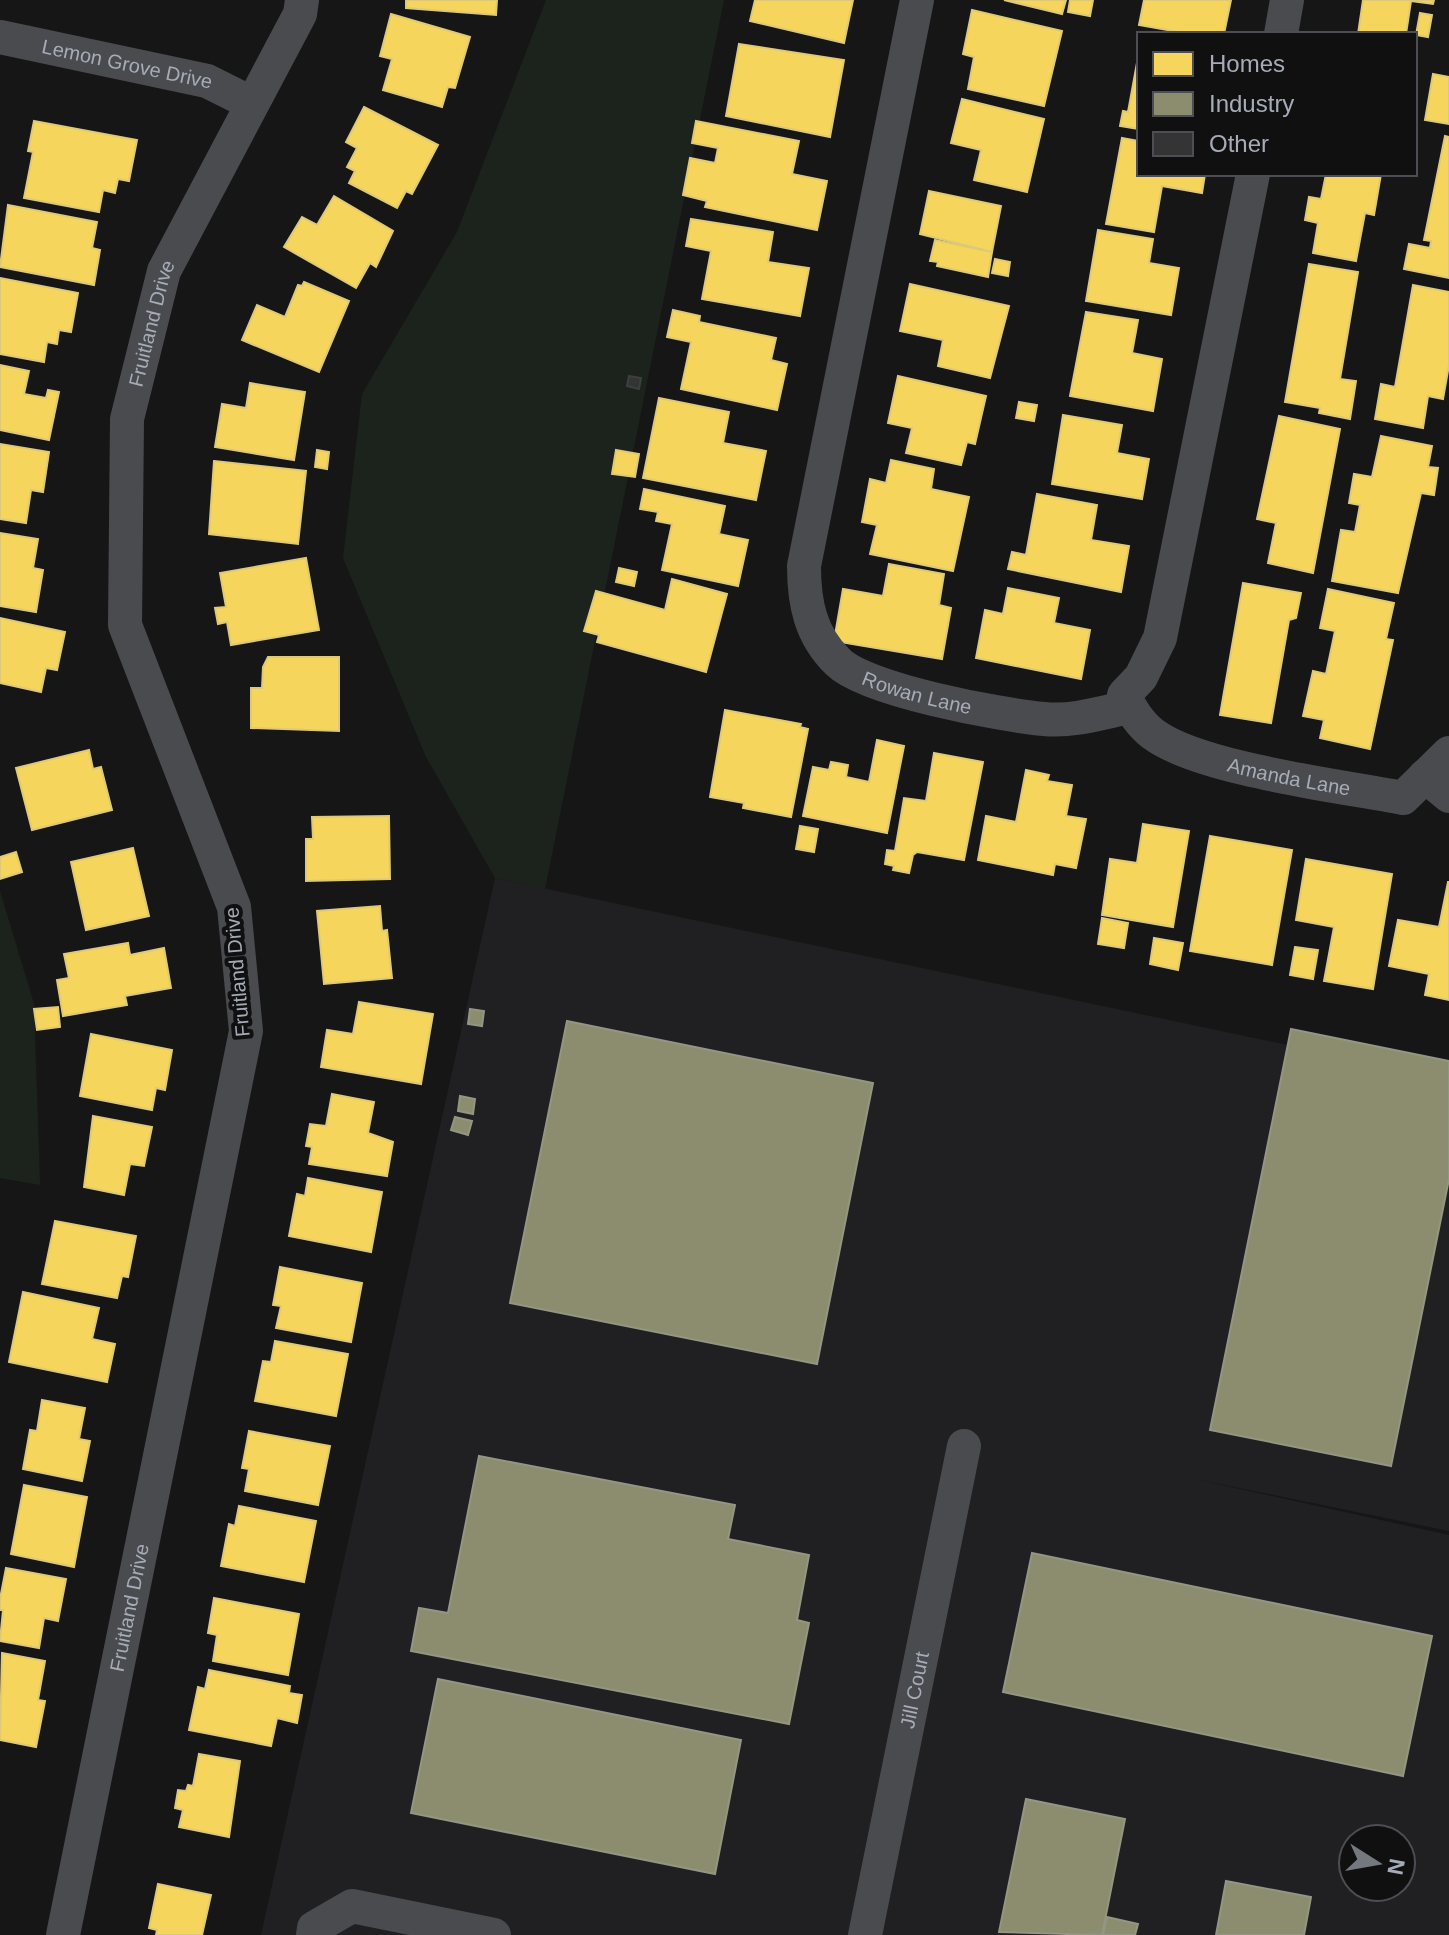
<svg xmlns="http://www.w3.org/2000/svg" width="1449" height="1935" font-family="Helvetica,sans-serif">
<style>
.built{fill:#202022;fill-rule:evenodd}
.green{fill:#1c231c}
.homes{fill:#f6d55c;stroke:#dec977;stroke-width:2}
.industry{fill:#8c8c6e;stroke:#949684;stroke-width:2}
.building{fill:#343435;stroke:#3e3f42;stroke-width:2}
.lines{fill:none;stroke-linecap:round;stroke-linejoin:round}
.minor{stroke:#494b4f;stroke-width:34}
.labels{text-anchor:middle;dominant-baseline:central;stroke-width:8;stroke-linejoin:round;paint-order:stroke}
.street-label{font-size:20px;fill:#a6acb7;stroke:#101011}
</style>
<rect width="100%" height="100%" fill="#161616"/>
<path class="built" d="M495 878 1449 1079V1531L1195 1479 1449 1535V1935H261ZM1353 1839H1401V1887H1353Z"/>
<g class="green">
<polygon points="546,0 724,0 545,889 495,878 426,757 343,558 362,394 457,232"/>
<polygon points="0,891 34,1004 40,1185 0,1178"/>
</g>
<g class="homes">
<polygon points="406,0 497,0 496,15 406,8"/>
<polygon points="755,0 853,0 844,43 750,21"/>
<polygon points="1004,0 1066,0 1062,14"/>
<polygon points="1070,0 1093,0 1090,16 1068,12"/>
<polygon points="1144,0 1231,0 1224,34 1190,34 1139,25"/>
<polygon points="1363,0 1434,0 1433,4 1411,1 1406,34 1358,34"/>
<polygon points="972,10 1062,31 1044,106 968,89 974,57 963,54"/>
<polygon points="1420,13 1432,15 1428,37 1416,35"/>
<polygon points="391,14 470,37 455,88 448,87 442,107 383,90 392,59 380,56"/>
<polygon points="739,44 844,60 830,137 726,116"/>
<polygon points="1139,52 1139,129 1120,126 1123,111 1128,112"/>
<polygon points="1433,74 1449,77 1449,124 1425,120"/>
<polygon points="962,99 1044,119 1027,192 974,180 981,150 951,143"/>
<polygon points="364,107 438,145 412,194 406,191 397,208 349,183 355,171 347,167 357,148 346,142"/>
<polygon points="34,121 137,140 129,181 118,179 115,193 103,190 99,212 24,198 33,152 28,151"/>
<polygon points="696,121 799,141 792,174 827,181 817,230 705,207 707,201 683,195 690,158 715,163 718,148 692,143"/>
<polygon points="1445,136 1449,137 1449,278 1404,269 1409,244 1430,248 1431,241 1424,240"/>
<polygon points="1122,138 1139,141 1139,174 1205,174 1202,193 1162,186 1154,232 1106,224"/>
<polygon points="1326,174 1381,174 1374,215 1365,213 1356,261 1313,253 1318,223 1305,220 1309,197 1321,199"/>
<polygon points="929,191 1001,206 992,252 920,234"/>
<polygon points="334,196 393,231 376,267 370,263 356,288 284,247 302,217 317,225"/>
<polygon points="8,205 97,222 92,248 100,250 94,285 0,267"/>
<polygon points="691,219 773,232 768,262 809,268 800,316 702,299 711,251 686,246"/>
<polygon points="1098,230 1153,239 1149,263 1179,268 1171,315 1086,301"/>
<polygon points="935,240 992,252 988,277 937,266 938,262 930,261"/>
<polygon points="995,259 1010,262 1008,276 992,273"/>
<polygon points="1309,264 1358,272 1340,379 1356,381 1350,419 1319,413 1320,408 1285,402"/>
<polygon points="0,278 78,293 71,332 59,330 57,344 47,342 44,362 0,354"/>
<polygon points="304,282 349,301 319,372 242,340 257,305 285,317 298,285 302,286"/>
<polygon points="910,284 1009,306 990,378 938,366 943,340 900,331"/>
<polygon points="1413,285 1449,292 1449,365 1443,399 1428,396 1423,428 1375,419 1381,384 1395,387"/>
<polygon points="673,310 700,316 699,322 776,338 771,360 787,364 777,410 681,389 691,342 667,337"/>
<polygon points="1086,312 1138,320 1132,353 1162,359 1153,411 1070,396"/>
<polygon points="0,365 29,371 24,394 46,398 48,390 59,392 49,440 0,430"/>
<polygon points="898,376 986,396 975,444 967,442 961,465 906,453 912,428 888,423"/>
<polygon points="250,383 305,392 294,460 215,447 222,404 246,408"/>
<polygon points="659,398 729,412 723,443 766,451 756,500 643,478"/>
<polygon points="1019,402 1037,405 1034,421 1016,418"/>
<polygon points="1063,415 1122,425 1117,453 1149,459 1142,499 1052,484"/>
<polygon points="1279,416 1340,429 1313,573 1268,563 1276,523 1257,519"/>
<polygon points="1381,436 1432,446 1428,467 1438,468 1434,495 1421,493 1398,593 1332,581 1341,530 1355,532 1360,505 1349,503 1354,474 1372,477"/>
<polygon points="0,444 49,452 43,492 31,490 26,523 0,519"/>
<polygon points="317,450 329,452 327,469 315,467"/>
<polygon points="616,450 639,454 635,477 612,474"/>
<polygon points="891,460 934,469 931,489 969,497 953,571 870,554 877,525 862,522 870,479 886,483"/>
<polygon points="214,461 306,471 298,544 209,534"/>
<polygon points="644,489 725,506 719,534 748,540 738,586 662,570 672,524 656,521 658,512 640,509"/>
<polygon points="1037,494 1097,505 1091,540 1129,546 1121,592 1008,569 1012,552 1026,555"/>
<polygon points="0,533 38,539 33,568 43,570 36,612 0,606"/>
<polygon points="306,558 319,630 231,645 227,622 218,624 215,608 226,607 220,573"/>
<polygon points="889,564 944,574 939,605 951,608 942,659 834,641 843,589 883,596"/>
<polygon points="619,568 637,572 634,586 616,582"/>
<polygon points="672,579 727,594 706,672 597,642 599,635 584,631 596,591 665,610"/>
<polygon points="1243,583 1301,593 1296,618 1289,620 1271,723 1220,715"/>
<polygon points="1008,588 1059,598 1054,623 1090,630 1081,679 976,658 985,610 1003,614"/>
<polygon points="1328,589 1394,603 1386,639 1393,640 1370,749 1320,738 1324,720 1303,716 1313,671 1326,674 1335,631 1320,628"/>
<polygon points="0,618 65,632 57,670 46,668 41,692 0,683"/>
<polygon points="268,657 339,657 339,731 251,728 251,688 262,688 263,667"/>
<polygon points="725,710 801,724 800,727 808,729 791,817 743,808 744,803 710,797"/>
<polygon points="877,740 904,746 887,833 803,816 813,767 829,770 831,762 848,765 846,777 869,782"/>
<polygon points="89,750 93,769 101,767 112,810 32,830 16,768"/>
<polygon points="934,753 983,762 964,860 917,852 913,855 909,873 893,870 894,866 885,864 887,850 895,851 904,798 926,801"/>
<polygon points="1026,770 1049,775 1047,781 1072,785 1066,816 1086,819 1076,868 1055,864 1053,875 978,860 986,816 1016,822"/>
<polygon points="389,816 390,879 306,881 306,839 313,839 312,817"/>
<polygon points="1143,824 1189,831 1173,927 1102,915 1110,859 1137,863"/>
<polygon points="800,826 818,829 814,852 796,849"/>
<polygon points="1210,836 1292,850 1272,965 1190,951"/>
<polygon points="133,848 149,916 86,930 71,862"/>
<polygon points="16,852 22,872 0,879 0,857"/>
<polygon points="1306,859 1392,874 1373,989 1324,981 1334,927 1296,920"/>
<polygon points="1448,882 1449,882 1449,1000 1425,995 1429,974 1389,966 1398,920 1439,927"/>
<polygon points="380,906 382,931 387,930 392,978 324,984 317,911"/>
<polygon points="1102,918 1128,923 1124,948 1098,944"/>
<polygon points="1154,938 1183,943 1178,970 1150,964"/>
<polygon points="128,943 130,955 164,948 171,988 125,996 127,1005 63,1016 57,980 69,978 64,954"/>
<polygon points="1295,947 1318,950 1313,979 1290,975"/>
<polygon points="359,1002 433,1014 421,1084 321,1067 327,1030 353,1034"/>
<polygon points="58,1007 60,1027 37,1030 34,1009"/>
<polygon points="91,1034 172,1050 165,1090 156,1088 152,1110 80,1096"/>
<polygon points="332,1094 374,1102 368,1133 393,1142 387,1176 309,1164 312,1147 306,1146 310,1124 326,1126"/>
<polygon points="93,1116 152,1127 144,1166 130,1164 124,1195 84,1187"/>
<polygon points="308,1178 382,1192 371,1252 289,1236 297,1194 305,1196"/>
<polygon points="55,1221 136,1236 128,1277 122,1276 117,1298 42,1284"/>
<polygon points="280,1267 362,1283 351,1342 276,1328 281,1306 273,1305"/>
<polygon points="23,1292 99,1308 92,1339 115,1344 107,1382 9,1362"/>
<polygon points="275,1341 348,1354 336,1416 255,1401 263,1361 271,1362"/>
<polygon points="42,1400 85,1408 79,1439 90,1441 82,1481 23,1469 30,1430 37,1431"/>
<polygon points="249,1431 330,1446 318,1505 245,1491 249,1469 242,1468"/>
<polygon points="24,1485 87,1497 74,1567 11,1554"/>
<polygon points="239,1506 316,1521 304,1582 221,1566 229,1524 235,1526"/>
<polygon points="6,1568 66,1579 58,1621 44,1618 39,1648 0,1641 3,1610 0,1610 0,1599"/>
<polygon points="214,1598 299,1614 288,1675 213,1661 217,1635 208,1633"/>
<polygon points="2,1653 45,1661 38,1700 45,1701 36,1747 0,1740"/>
<polygon points="209,1670 290,1686 289,1693 302,1695 297,1723 277,1718 271,1746 189,1730 198,1687 205,1689"/>
<polygon points="199,1754 240,1761 229,1837 179,1827 183,1810 175,1808 178,1790 186,1791 188,1785 193,1786"/>
<polygon points="158,1884 211,1895 202,1935 156,1935 157,1930 149,1928"/>
</g>
<g class="industry">
<polygon points="470,1009 484,1011 482,1026 468,1024"/>
<polygon points="567,1021 873,1083 817,1364 510,1303"/>
<polygon points="1291,1029 1449,1061 1449,1179 1391,1466 1210,1430"/>
<polygon points="460,1096 475,1099 473,1114 458,1111"/>
<polygon points="455,1117 472,1121 468,1135 451,1130"/>
<polygon points="479,1456 735,1505 728,1539 809,1555 797,1620 809,1623 789,1724 411,1651 419,1608 448,1613"/>
<polygon points="1032,1553 1432,1636 1403,1776 1003,1692"/>
<polygon points="438,1679 741,1740 715,1874 411,1813"/>
<polygon points="1026,1799 1125,1819 1102,1935 999,1932"/>
<polygon points="1226,1881 1311,1897 1304,1935 1216,1935"/>
<polygon points="1107,1917 1138,1924 1135,1935 1103,1935"/>
</g>
<polygon class="building" points="629,376 641,378 639,389 627,386"/>
<g class="lines">
<g class="minor">
<path id="s1" d="M917 0 804 566C804 602 810 635 838 662 866 690 1000 715 1044 719 1072 722 1101 713 1129 707"/>
<polyline points="1281,34 1287,0"/>
<path id="s2" d="M0 37 207 81 251 103"/>
<path id="s3" d="M1253 174 1160 638 1141 677 1124 695C1130 709 1141 725 1153 734 1200 769 1341 786 1403 798L1449 753"/>
<polyline points="1425,776 1449,796"/>
<path id="s4" d="M63 1935 246 1031 234 907 125 625 127 419 164 271 300 14 302 0"/>
<polyline points="313,1935 314,1928 352,1906 494,1935"/>
<path id="s5" d="M865 1935 964 1446"/>
</g>
</g>
<g class="labels">
<g class="street-label">
<text stroke="none"><textPath href="#s2" startOffset="130">Lemon Grove Drive</textPath></text>
<text stroke="none"><textPath href="#s4" startOffset="1654">Fruitland Drive</textPath></text>
<text stroke="none"><textPath href="#s1" startOffset="768">Rowan Lane</textPath></text>
<text stroke="none"><textPath href="#s3" startOffset="734">Amanda Lane</textPath></text>
<text transform="translate(237 972) rotate(-95)">Fruitland Drive</text>
<text stroke="none"><textPath href="#s4" startOffset="334">Fruitland Drive</textPath></text>
<text stroke="none"><textPath href="#s5" startOffset="250">Jill Court</textPath></text>
</g>
</g>
<rect x="1137" y="32" width="280" height="144" fill="#101011" stroke="#4c4e53" stroke-width="2"/>
<rect x="1153" y="52" width="40" height="24" fill="#f6d55c" stroke="#4c4e53" stroke-width="2"/>
<text x="1209" y="72" font-size="24" fill="#a6acb7">Homes</text>
<rect x="1153" y="92" width="40" height="24" fill="#8c8c6e" stroke="#4c4e53" stroke-width="2"/>
<text x="1209" y="112" font-size="24" fill="#a6acb7">Industry</text>
<rect x="1153" y="132" width="40" height="24" fill="#343435" stroke="#4c4e53" stroke-width="2"/>
<text x="1209" y="152" font-size="24" fill="#a6acb7">Other</text>
<g transform="translate(1377 1863) rotate(101)"><circle r="38" fill="#101011" stroke="#4c4e53" stroke-width="2"/>
<path d="M0-6L14 30L0 20L-14 30Z" fill="#74787f"/>
<text y="-12" font-size="22" font-weight="bold" text-anchor="middle" fill="#a6acb7">N</text>
</g>
</svg>
